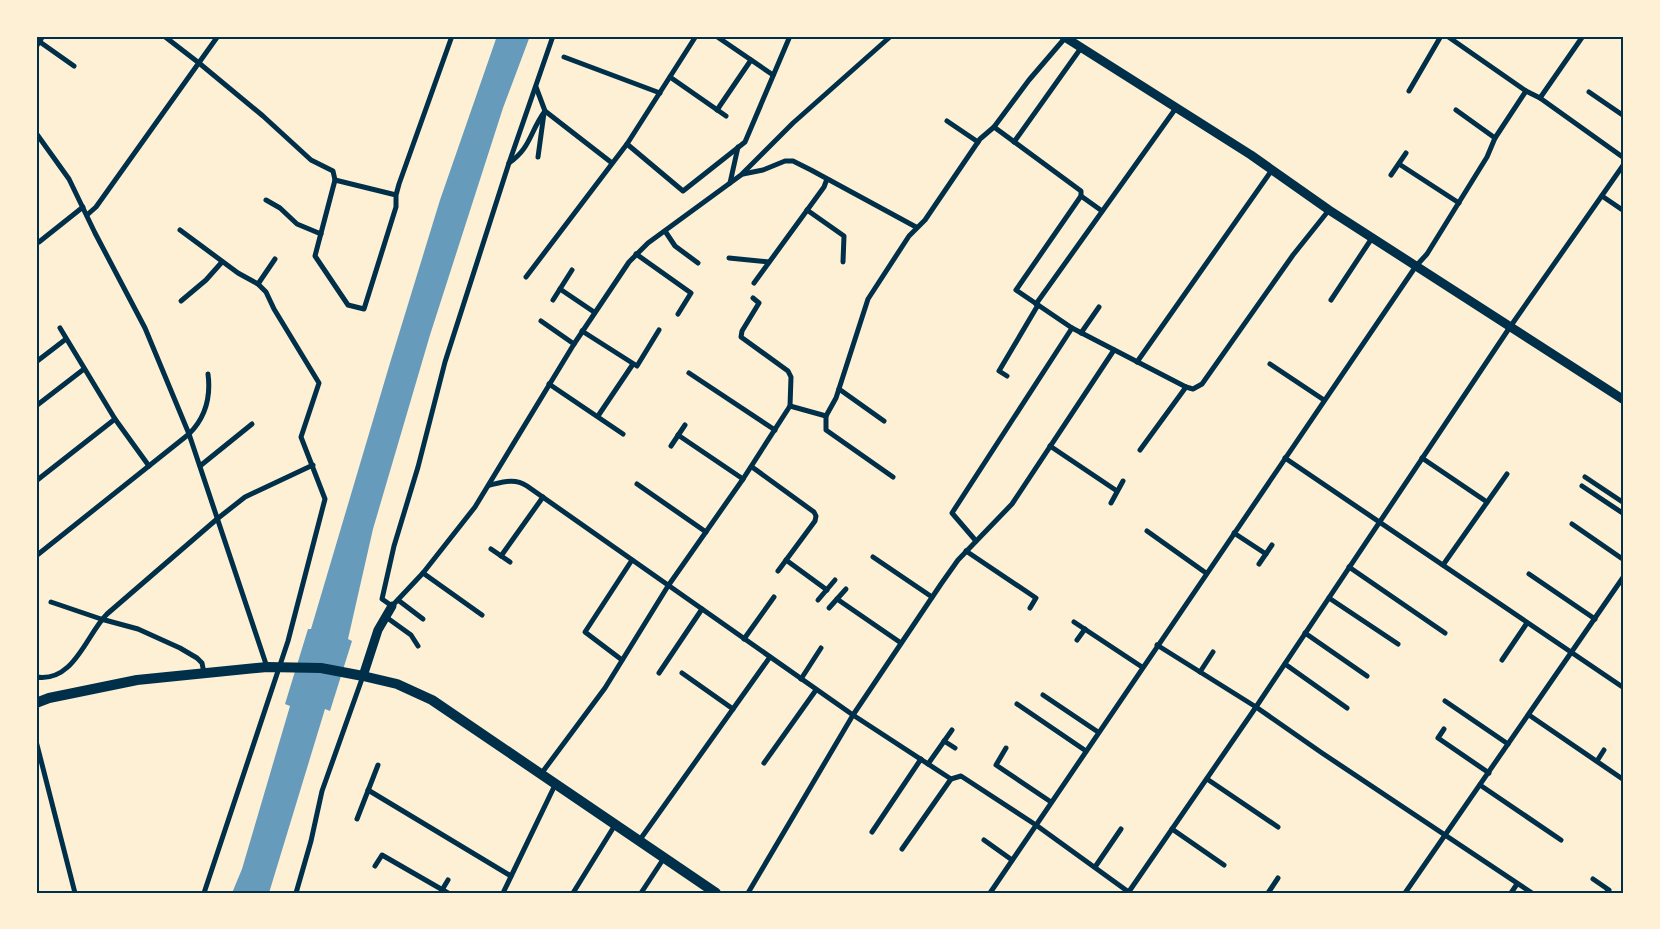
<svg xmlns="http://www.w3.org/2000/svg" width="1660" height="929" font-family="'DejaVu Sans',sans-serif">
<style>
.water{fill:#669bbc}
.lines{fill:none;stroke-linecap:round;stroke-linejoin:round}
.minor{stroke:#003049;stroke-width:5}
.tertiary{stroke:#003049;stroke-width:9}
.primary{stroke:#003049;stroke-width:10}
.neatline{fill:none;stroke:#003049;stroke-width:2}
</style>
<rect width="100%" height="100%" fill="#fdf0d5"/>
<polygon class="water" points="497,36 530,36 503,108 430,335 373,529 348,639 352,641 330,711 325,709 269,893 232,893 242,869 290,706 285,704 308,629 311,629 390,363 440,200"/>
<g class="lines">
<g class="minor">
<polyline points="164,36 199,63 263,116 311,160 333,171 335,180"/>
<polyline points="553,36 509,163 445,362 418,467 394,546 382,599 392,606 423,573 475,507 574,344 629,262 648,243 741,175 793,123 891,36"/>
<polyline points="716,36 773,75"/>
<polyline points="1447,36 1526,91 1540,98 1583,36"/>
<polyline points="40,42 74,66"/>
<polyline points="36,47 43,36"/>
<polyline points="564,57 660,93"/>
<polyline points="670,77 726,116"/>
<polyline points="536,87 545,111 612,163"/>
<polyline points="1409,91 1441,36"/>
<polyline points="1589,92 1624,116"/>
<polyline points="1540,98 1624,158"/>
<polyline points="717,110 751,60"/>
<polyline points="1456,110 1495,138"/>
<polyline points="947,121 978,142"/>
<polyline points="994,127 1081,191 1081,196 1016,290 1072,328 1186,387 1193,389 1202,384 1293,255 1329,210"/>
<polyline points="36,133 69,179 95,233 145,328 189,434 267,667"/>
<polyline points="1014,142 1081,48"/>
<polyline points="627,144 683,191 745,142 790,36"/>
<polyline points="538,157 544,113"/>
<path d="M509 163C531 148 530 131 545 111"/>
<polyline points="1399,164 1459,203"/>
<polyline points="743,174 763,170 785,161 793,161 811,170 916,227"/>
<polyline points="1391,175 1406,153"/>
<polyline points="730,183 738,147"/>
<polyline points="396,195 335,180 315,256 348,305 364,309 396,207 396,195 399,184 452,36"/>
<polyline points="1081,196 1102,211"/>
<polyline points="1602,196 1624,211"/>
<polyline points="266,200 280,208 297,224 321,234"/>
<polyline points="807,210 844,236 843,262"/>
<polyline points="87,215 96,207 218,36"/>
<polyline points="180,230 238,273 258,284 266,292 274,309 319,383 301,437 325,499 288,641 204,893"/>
<polyline points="665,231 675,246 698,263"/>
<polyline points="39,242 83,207"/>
<polyline points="636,254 691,293 678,314"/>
<polyline points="729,258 769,262"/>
<polyline points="526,277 627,144 696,36"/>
<polyline points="754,283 824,187 827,179"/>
<polyline points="258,284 275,259"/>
<polyline points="560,289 594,312"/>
<polyline points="753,298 759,303 742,331 741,337 788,371 791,377 790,406"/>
<polyline points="553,300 572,270"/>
<polyline points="1331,300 1372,238"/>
<polyline points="181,301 206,280 222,262"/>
<polyline points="1036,304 1176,108"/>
<polyline points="541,321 574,344"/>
<polyline points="60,328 115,419 149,466"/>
<polyline points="582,331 637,366 659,330"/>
<polyline points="1081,333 1099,307"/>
<polyline points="36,362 66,339"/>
<polyline points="1137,362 1272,170"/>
<polyline points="1270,364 1324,400"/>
<polyline points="689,373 775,430"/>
<polyline points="1007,376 999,371 1038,305"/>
<polyline points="549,384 623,434"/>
<polyline points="839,389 884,421"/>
<polyline points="36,406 84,369"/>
<polyline points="598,416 633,364"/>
<polyline points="826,416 826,430 893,477"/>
<polyline points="678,435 743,479"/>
<polyline points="671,446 685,425"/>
<polyline points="1050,446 1117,491"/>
<polyline points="1140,450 1186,387"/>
<polyline points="1285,458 1624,688"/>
<polyline points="1422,458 1487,502"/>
<polyline points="200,466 252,424"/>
<polyline points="752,467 814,512 816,516 815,521 778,571"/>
<polyline points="1585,477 1624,503"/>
<polyline points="36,481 115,419"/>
<polyline points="637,484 706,532"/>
<path d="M490 485C503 482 515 478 527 486L853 715 951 779 961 776 1036 825 1130 893"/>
<polyline points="1582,486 1624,514"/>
<polyline points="1111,503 1123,481"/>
<polyline points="1572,524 1624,560"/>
<polyline points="1147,531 1206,573"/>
<polyline points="1234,533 1266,554"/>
<polyline points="976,541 952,513 1072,328"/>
<polyline points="491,549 510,562"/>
<polyline points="966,551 1036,598 1030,608"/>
<path d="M36 556 189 434C206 417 211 397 208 374"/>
<polyline points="501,556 543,497"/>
<polyline points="873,557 932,597"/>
<polyline points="786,560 827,590"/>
<polyline points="1259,564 1272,545"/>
<polyline points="1443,565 1507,474"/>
<polyline points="1349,567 1445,633"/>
<polyline points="423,573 482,615"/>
<polyline points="1529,574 1595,619"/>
<polyline points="1329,598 1398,644"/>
<polyline points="837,599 901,643"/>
<polyline points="398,600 423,619"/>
<polyline points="818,600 835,580"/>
<polyline points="51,602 101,619 138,629 180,648 197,658 202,663 204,673"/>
<polyline points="829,608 846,589"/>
<polyline points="386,617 411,635 418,646"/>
<polyline points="1074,622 1142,667"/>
<polyline points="1305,633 1367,676"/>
<polyline points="744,639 774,597"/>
<polyline points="1077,640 1085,629"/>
<polyline points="1157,645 1256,707 1322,753 1532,893"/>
<polyline points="622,660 585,632 632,560"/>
<polyline points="1502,660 1527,623"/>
<polyline points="1285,664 1347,708"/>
<polyline points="1200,672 1213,652"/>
<polyline points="659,673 702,609"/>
<polyline points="682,673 733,709"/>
<path d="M36 677C74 683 86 635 107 614L217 519 245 497 313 465"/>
<polyline points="801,679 821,648"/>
<polyline points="1043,695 1098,732"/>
<polyline points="1445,701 1508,744"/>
<polyline points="1017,704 1086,751"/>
<polyline points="1529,715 1624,780"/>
<polyline points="1444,729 1438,738 1489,773"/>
<polyline points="36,741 75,893"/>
<polyline points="944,741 955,748"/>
<polyline points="1006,748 996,765 1051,802"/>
<polyline points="1597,761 1604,750"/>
<polyline points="764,763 816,690"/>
<polyline points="928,764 952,730"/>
<polyline points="541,774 605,688 668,586 743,479 790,406 826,416 836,398 868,299 909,236 925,220 980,139 994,127 1029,80 1065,38"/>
<polyline points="1207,779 1278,827"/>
<polyline points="1480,785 1561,840"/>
<polyline points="368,790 511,876"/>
<polyline points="357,819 378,765"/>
<polyline points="1172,829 1224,865"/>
<polyline points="872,832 921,759"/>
<polyline points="984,840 1012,860"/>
<polyline points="639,841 770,657"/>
<polyline points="902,849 951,779"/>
<polyline points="375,866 382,855 448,893"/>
<polyline points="1095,867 1121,829"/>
<polyline points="1593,879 1609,890 1606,893"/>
<polyline points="442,890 448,880"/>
<polyline points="296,893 311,841 322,791 363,676"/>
<polyline points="503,893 555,785"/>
<polyline points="573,893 615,825"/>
<polyline points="641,893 664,858"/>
<polyline points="748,893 853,715 941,584 958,560 1012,504 1114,350"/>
<polyline points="990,893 1416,266 1427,254 1487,157 1495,138 1526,91"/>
<polyline points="1128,893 1256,707 1510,327 1624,164"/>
<polyline points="1268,893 1278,878"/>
<polyline points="1405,893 1624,576"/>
<polyline points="1511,893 1517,884"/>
</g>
<g class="tertiary">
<polyline points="1063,36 1251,155 1329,210 1624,400"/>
<polyline points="363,676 378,630 392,606"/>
</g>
<polyline class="primary" points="36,703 49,698 137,680 267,667 321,668 363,676 397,684 432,700 716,893"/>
</g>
<rect width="1660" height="929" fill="none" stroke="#fdf0d5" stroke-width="75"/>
<rect x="38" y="38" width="1584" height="854" class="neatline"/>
</svg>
